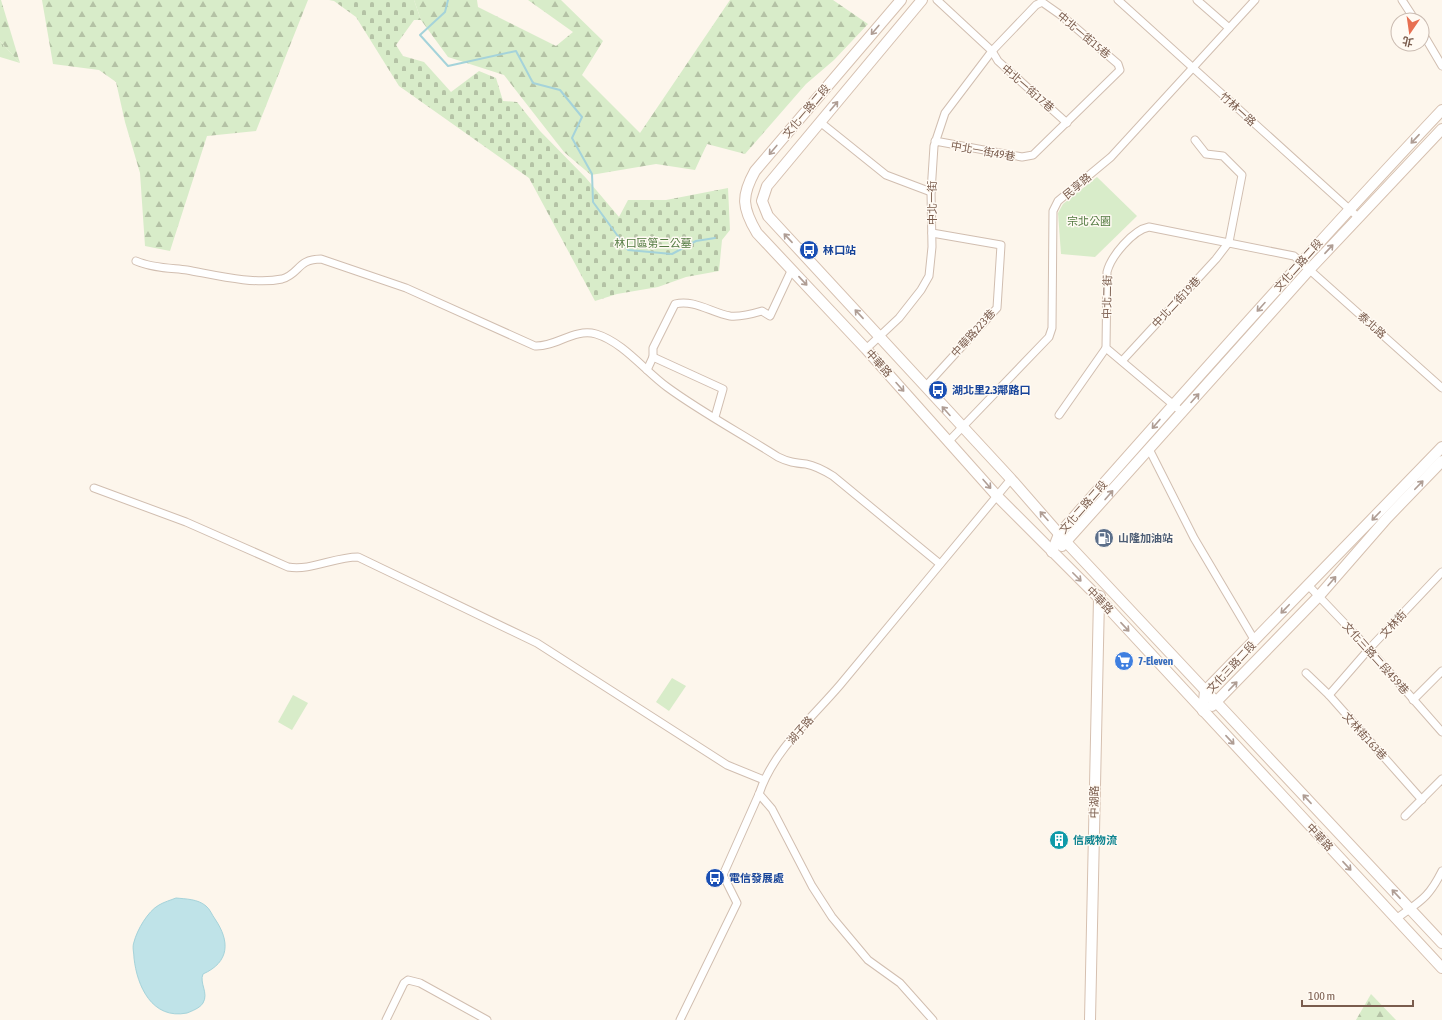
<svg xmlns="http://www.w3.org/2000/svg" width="1442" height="1020" font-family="'Asap Condensed','Noto Sans TC',sans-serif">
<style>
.grass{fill:url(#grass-tufts)}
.forest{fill:url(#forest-firs)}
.cemetery{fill:url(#cemetery-stones)}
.park{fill:#d8ecc9}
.water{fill:#bfe3e8;stroke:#a5d3da}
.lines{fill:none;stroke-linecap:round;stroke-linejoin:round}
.stream{stroke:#a5d3da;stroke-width:2}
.street-casing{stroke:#d1beb0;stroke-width:9}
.secondary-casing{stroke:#d6c0b0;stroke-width:12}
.street{stroke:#fff;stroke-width:7}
.secondary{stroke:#fff;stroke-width:10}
.oneway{stroke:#af9d94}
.labels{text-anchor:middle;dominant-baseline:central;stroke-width:3;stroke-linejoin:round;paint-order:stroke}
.street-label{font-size:11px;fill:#7a5c4d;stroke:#fffaf3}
.park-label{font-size:11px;fill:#537a41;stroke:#fffaf3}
.transit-label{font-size:11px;font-weight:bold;fill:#164399;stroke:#fffaf3;text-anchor:start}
.service-label{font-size:11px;font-weight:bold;fill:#4e5e75;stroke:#fffaf3;text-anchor:start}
.shop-label{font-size:11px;font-weight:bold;fill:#366cbe;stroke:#fffaf3;text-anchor:start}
.culture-label{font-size:11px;font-weight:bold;fill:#0d838f;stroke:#fffaf3;text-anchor:start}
</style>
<defs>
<pattern id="grass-tufts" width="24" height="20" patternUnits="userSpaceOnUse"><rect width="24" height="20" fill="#d8ecc9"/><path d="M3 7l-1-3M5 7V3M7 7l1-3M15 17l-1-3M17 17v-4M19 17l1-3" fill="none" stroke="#b4c2a5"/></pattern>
<pattern id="forest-firs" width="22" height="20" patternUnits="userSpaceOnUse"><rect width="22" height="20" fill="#d8ecc9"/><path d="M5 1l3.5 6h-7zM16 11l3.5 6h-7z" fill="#b4c2a5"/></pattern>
<pattern id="cemetery-stones" width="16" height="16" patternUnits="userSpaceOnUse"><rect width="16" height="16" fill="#d8ecc9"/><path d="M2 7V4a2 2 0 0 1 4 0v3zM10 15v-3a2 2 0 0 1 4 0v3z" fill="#b4c2a5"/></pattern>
</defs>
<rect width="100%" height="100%" fill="#fdf6ec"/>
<polygon class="grass" points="0,41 20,63 0,57"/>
<g class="forest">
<polygon points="0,0 1,0 20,63 0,41"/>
<polygon points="42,0 308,0 256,131 207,136 170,251 145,246 140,173 125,122 116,82 99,70 53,64"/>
<polygon points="414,0 477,0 478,7 556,46 573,32 528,0 561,0 603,41 582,75 640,133 730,0 833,0 868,24 834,60 806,84 745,154 707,144 695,170 656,164 591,175 564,152 504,75 448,57 421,20"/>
<polygon points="1371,994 1396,1020 1356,1020"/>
</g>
<polygon class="cemetery" points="329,0 414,0 421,20 414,20 396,45 403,56 424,62 451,92 479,71 496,78 503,101 517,102 540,131 586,178 619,217 628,200 666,200 728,188 730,230 722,240 719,271 686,277 658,287 617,294 595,301 529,178 399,86 356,17 334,1"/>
<g class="park">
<polygon points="1097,177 1137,216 1095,257 1061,254 1058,213 1063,204"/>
<polygon points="672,678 686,686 669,711 656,702"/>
<polygon points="293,695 308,703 292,730 278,722"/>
</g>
<path class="water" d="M176 898C186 899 198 899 206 906 210 909 212 915 215 919 230 941 230 962 203 974 199 983 209 993 203 1003 200 1008 192 1011 187 1013 152 1020 137 986 134 958 134 953 132 947 134 942 137 930 148 911 159 905 164 902 171 900 176 898Z"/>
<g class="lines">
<polyline class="stream" points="448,0 445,12 420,35 448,66 516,51 533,83 560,90 582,117 572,138 592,174 593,202 628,250 672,254 696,241 715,238"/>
<defs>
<g id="street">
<polyline points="937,0 992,51 998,61 1067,123"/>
<polyline points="1118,0 1358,217"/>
<polyline points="1197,0 1229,28"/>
<polyline points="1402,0 1415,20"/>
<polyline points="1422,32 1442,66"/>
<polyline points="820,122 886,175 931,192"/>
<path d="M136 261C152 268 171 268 187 270 215 275 254 285 282 279 300 274 297 259 321 259L406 288 535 346C556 347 574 328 596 334 623 342 645 371 667 387 701 412 742 434 778 457 788 462 795 463 806 464 816 466 825 471 833 476L940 564"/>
<polyline points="866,349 899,318 921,290 929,276 932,247 931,192 934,146 945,113 992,51 1036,5 1042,2 1062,16 1118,64 1120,70 1033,155 1022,157 935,141"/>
<path d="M653 357V348L675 304C694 299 712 313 730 316 741 317 752 314 762 311L770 316 792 269"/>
<polyline points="1122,361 1216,259 1229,242 1242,175 1223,156 1206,154 1195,140"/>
<polyline points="647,370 653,357 723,389 715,417"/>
<polyline points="925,387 997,308 1001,245 932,233"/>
<path d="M1182 412 1106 348 1107 272C1111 256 1133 230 1149 227L1294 256 1442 388"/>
<polyline points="1059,415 1106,348"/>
<polyline points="949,441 1049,337 1052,328 1053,211 1058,201 1111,157 1255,0"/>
<polyline points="1149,449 1194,538 1255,641"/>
<path d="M94 488 186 522 288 567C311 571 334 557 358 557L537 643 727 765 764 780"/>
<polyline points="1308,585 1369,649 1442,732"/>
<polyline points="1306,673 1329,695 1422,800"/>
<polyline points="1329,695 1369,649 1442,572"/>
<polyline points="1413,700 1442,671"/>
<polyline points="759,794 772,809 812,886 832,917 868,960 900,983 933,1020"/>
<polyline points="1405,816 1442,779"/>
<path d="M1396 919C1420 901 1428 899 1442 871"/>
<polyline points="386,1020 404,983 408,980 420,983 487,1020"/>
<path d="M680 1020 737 903 723 875 759 794C773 751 811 719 840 685 897 616 954 548 1011 479"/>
</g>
<g id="secondary">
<path d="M901 0 755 171C741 196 742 208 757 233L866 349 997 496 1099 598 1442 968"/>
<polyline points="922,0 767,186 762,201 768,216 1011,479 1067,543 1442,943"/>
<polyline points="1062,546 1310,269 1442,129"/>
<path d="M1052 552 1059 534C1185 391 1311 249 1442 110"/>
<polyline points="1212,706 1319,596 1387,518 1442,461"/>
<polyline points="1203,711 1205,691 1442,447"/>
<polyline points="1090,1020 1099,598 1100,596"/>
</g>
</defs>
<use href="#street" class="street-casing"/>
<use href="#secondary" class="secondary-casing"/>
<use href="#street" class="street"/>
<use href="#secondary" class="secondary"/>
</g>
<defs><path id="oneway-shaft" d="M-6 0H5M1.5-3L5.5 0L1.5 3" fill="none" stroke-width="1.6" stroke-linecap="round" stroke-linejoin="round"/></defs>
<g class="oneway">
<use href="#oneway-shaft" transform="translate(875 30) rotate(130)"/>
<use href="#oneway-shaft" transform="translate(834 106) rotate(-50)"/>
<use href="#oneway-shaft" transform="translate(1415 139) rotate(133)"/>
<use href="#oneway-shaft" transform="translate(773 150) rotate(130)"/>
<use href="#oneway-shaft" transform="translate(788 238) rotate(-133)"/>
<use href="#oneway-shaft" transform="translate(1329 249) rotate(-47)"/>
<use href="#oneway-shaft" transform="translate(803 281) rotate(47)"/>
<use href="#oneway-shaft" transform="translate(1261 307) rotate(132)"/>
<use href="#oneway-shaft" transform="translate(859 314) rotate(-133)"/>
<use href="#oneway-shaft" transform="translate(900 387) rotate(48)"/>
<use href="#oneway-shaft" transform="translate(1195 398) rotate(-48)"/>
<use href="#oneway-shaft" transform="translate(946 411) rotate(-132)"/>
<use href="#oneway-shaft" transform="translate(1156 424) rotate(131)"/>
<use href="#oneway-shaft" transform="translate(987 484) rotate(49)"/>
<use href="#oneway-shaft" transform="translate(1419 485) rotate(-46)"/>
<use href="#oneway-shaft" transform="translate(1109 495) rotate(-49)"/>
<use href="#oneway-shaft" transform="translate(1044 516) rotate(-132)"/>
<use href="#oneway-shaft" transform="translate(1376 516) rotate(134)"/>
<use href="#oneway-shaft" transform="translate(1077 577) rotate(45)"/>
<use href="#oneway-shaft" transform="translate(1332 581) rotate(-49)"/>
<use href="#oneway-shaft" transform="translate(1285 609) rotate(134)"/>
<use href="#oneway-shaft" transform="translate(1125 627) rotate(47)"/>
<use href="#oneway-shaft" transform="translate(1233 686) rotate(-46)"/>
<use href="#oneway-shaft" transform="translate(1230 740) rotate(47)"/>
<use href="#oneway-shaft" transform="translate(1307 799) rotate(-133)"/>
<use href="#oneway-shaft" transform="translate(1347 866) rotate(47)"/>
<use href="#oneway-shaft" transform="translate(1396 894) rotate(-133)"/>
</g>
<defs>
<symbol id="bus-disc" viewBox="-11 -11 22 22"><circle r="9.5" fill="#1a4fb4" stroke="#fffaf3"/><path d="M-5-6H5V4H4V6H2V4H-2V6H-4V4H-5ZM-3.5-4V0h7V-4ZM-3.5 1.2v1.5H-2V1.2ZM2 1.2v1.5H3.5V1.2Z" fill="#fff"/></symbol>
<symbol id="fuel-disc" viewBox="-11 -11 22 22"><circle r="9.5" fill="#5c6f8a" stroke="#fffaf3"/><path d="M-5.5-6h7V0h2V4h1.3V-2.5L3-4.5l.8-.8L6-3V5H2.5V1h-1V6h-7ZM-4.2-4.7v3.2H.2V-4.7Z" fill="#fff"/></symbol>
<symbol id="supermarket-disc" viewBox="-11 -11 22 22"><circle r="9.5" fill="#3f7fe0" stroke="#fffaf3"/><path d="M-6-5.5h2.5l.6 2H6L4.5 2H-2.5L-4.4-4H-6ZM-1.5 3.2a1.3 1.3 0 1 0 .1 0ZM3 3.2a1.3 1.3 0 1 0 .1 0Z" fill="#fff"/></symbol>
<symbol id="building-disc" viewBox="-11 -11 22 22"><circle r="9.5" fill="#0f9aa8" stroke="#fffaf3"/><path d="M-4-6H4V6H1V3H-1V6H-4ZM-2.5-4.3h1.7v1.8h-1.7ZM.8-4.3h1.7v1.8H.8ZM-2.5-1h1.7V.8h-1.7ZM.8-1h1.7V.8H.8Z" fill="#fff"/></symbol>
</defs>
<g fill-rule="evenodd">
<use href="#bus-disc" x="798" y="239" width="22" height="22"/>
<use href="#bus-disc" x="927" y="379" width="22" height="22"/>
<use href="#fuel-disc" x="1093" y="527" width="22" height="22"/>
<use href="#supermarket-disc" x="1113" y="650" width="22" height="22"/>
<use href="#building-disc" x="1048" y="829" width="22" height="22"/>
<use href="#bus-disc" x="704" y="867" width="22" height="22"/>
</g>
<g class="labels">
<g class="street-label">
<text transform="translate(1084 35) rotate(40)">中北一街15巷</text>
<text transform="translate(1028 88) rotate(41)">中北一街17巷</text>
<text transform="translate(1238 109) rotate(42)">竹林一路</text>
<text transform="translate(806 111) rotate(-50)">文化一路二段</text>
<text transform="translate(983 151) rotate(10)">中北一街49巷</text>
<text transform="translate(1077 186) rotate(-40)">民享路</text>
<text transform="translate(932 203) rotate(-90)">中北一街</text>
<text transform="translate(1298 265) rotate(-48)">文化二路二段</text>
<text transform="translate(1107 297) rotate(-89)">中北二街</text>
<text transform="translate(1176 302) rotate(-47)">中北二街19巷</text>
<text transform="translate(1372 325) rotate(42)">泰北路</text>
<text transform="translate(973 333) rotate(-48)">中華路223巷</text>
<text transform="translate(879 363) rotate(48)">中華路</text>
<text transform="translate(1083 507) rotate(-49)">文化二路二段</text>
<text transform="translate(1100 600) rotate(46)">中華路</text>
<text transform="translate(1393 624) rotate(-47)">文林街</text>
<text transform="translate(1376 658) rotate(48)">文化三路二段459巷</text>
<text transform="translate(1231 667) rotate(-47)">文化三路二段</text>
<text transform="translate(800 730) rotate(-49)">湖子路</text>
<text transform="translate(1365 736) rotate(48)">文林街163巷</text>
<text transform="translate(1094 802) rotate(-89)">中湖路</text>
<text transform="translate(1320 837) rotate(47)">中華路</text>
</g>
<g class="park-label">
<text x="1089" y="221">宗北公園</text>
<text x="653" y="243">林口區第二公墓</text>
</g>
<g class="transit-label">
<text x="823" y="250">林口站</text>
<text x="952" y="390">湖北里2.3鄰路口</text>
<text x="729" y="878">電信發展處</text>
</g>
<g class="service-label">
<text x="1118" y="538">山隆加油站</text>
</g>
<g class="shop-label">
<text x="1138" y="661">7-Eleven</text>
</g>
<g class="culture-label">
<text x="1073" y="840">信威物流</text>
</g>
</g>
<g transform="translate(1410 32) rotate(193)"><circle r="19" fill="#fffaf3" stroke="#cabbb1"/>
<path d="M0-3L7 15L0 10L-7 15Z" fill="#e76f51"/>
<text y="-6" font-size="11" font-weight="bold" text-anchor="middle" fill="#7a5c4d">北</text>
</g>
<path d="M1302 1000v6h111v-6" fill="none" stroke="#7a5c4d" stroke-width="2"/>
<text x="1308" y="1000" font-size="12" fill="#7a5c4d" stroke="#fffaf3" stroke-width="3" paint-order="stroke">100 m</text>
</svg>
